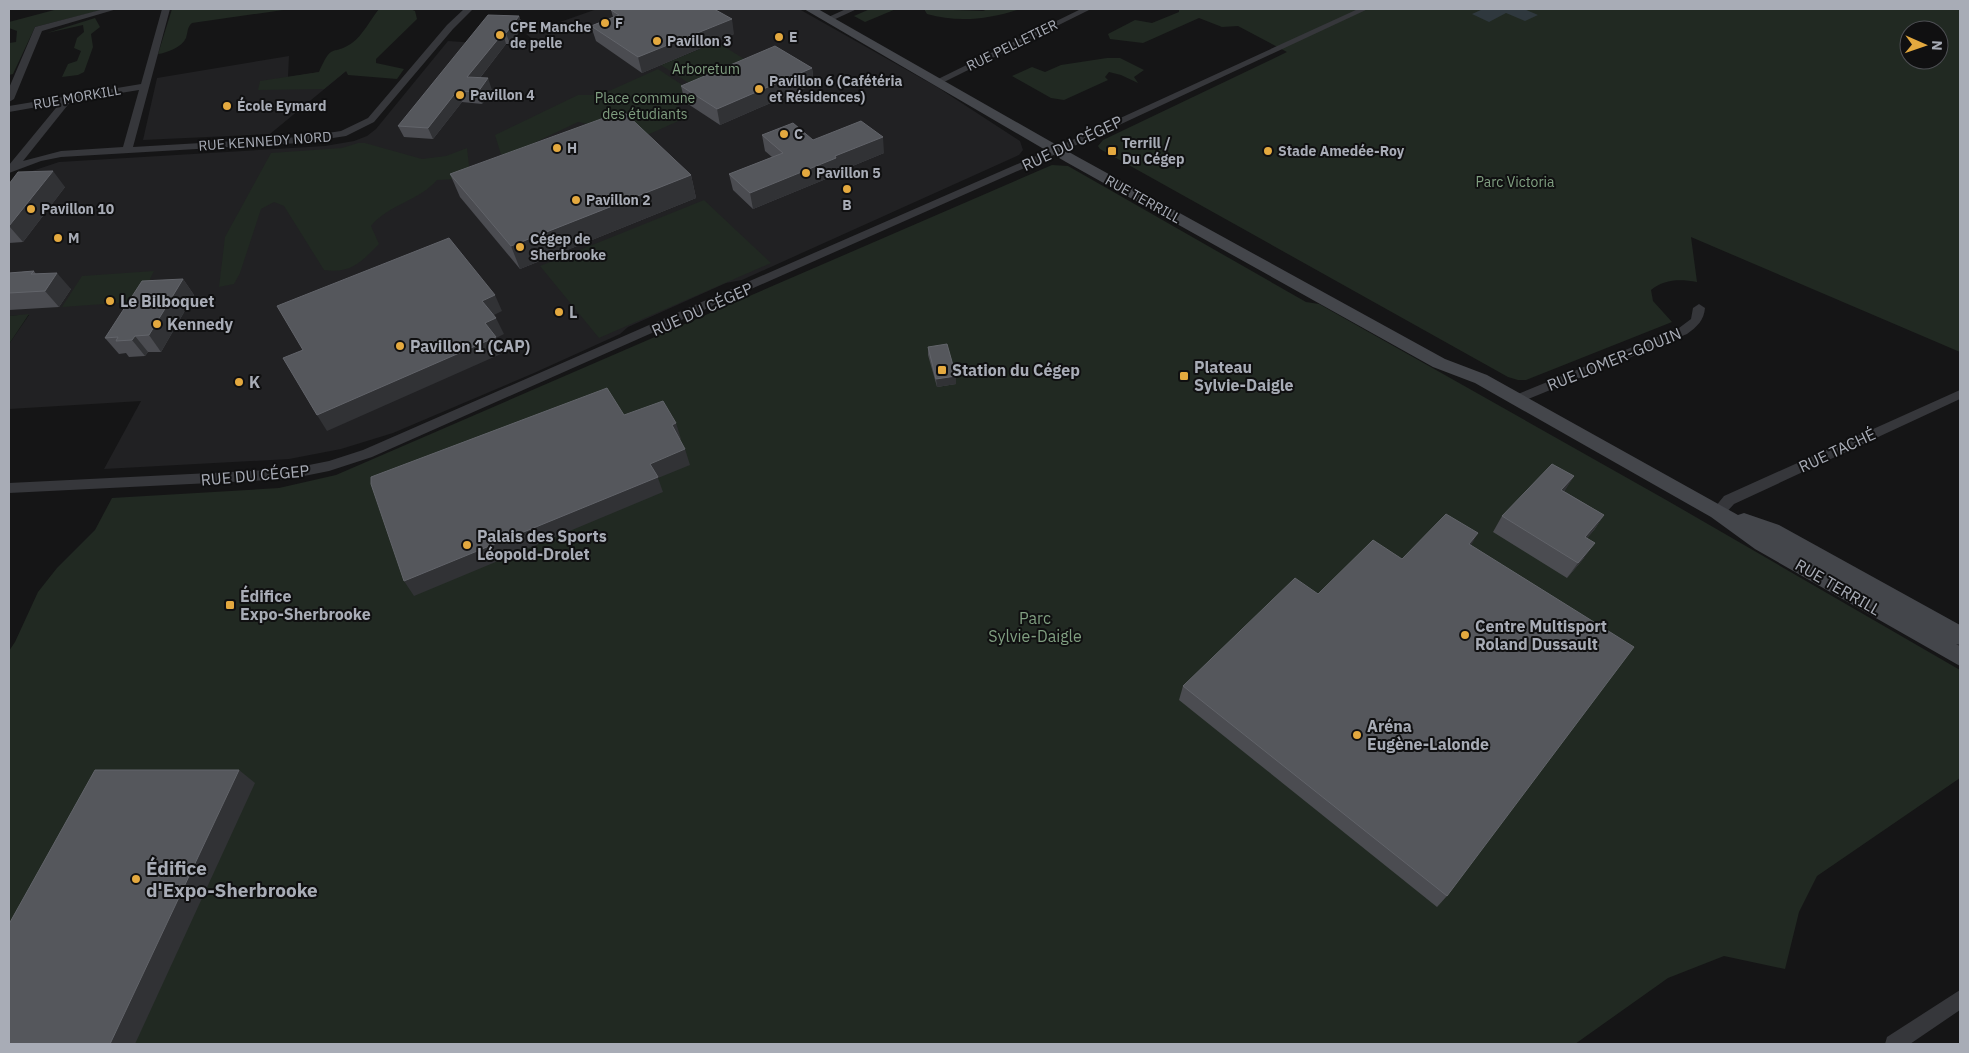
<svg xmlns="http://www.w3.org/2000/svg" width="1969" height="1053" font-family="'IBM Plex Sans',sans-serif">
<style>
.built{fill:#212123}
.green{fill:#212922;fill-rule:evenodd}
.water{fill:#2f383e}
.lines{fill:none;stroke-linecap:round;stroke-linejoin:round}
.street{fill:#36373b;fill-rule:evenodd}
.secondary{fill:#44464b;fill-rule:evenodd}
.wall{fill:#4b4c51}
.shaded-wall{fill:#313235}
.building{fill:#55575c;stroke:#62646a}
.poi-dot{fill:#e4a93f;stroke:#101011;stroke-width:2}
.labels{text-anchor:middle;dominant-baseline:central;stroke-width:4;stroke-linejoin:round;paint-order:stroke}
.far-poi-label{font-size:14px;font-weight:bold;fill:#a8acb6;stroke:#101011;text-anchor:start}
.far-street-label{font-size:14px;fill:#a8acb6;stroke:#101011}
.far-park-label{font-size:14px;fill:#809f81;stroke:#101011}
.street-label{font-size:16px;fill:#a8acb6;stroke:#101011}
.poi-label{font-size:16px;font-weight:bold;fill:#a8acb6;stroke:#101011;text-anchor:start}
.park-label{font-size:16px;fill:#809f81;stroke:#101011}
.near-poi-label{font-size:19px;font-weight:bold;fill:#a8acb6;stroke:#101011;text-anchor:start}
</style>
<rect width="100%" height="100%" fill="#151516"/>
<g class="built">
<polygon points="597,9 799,9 937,87 1020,141 1023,150 1019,155 742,280 726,283 628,327 620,334 534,373 393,433 341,449 289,459 104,469 141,401 9,409 9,344 29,315 9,316 9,185 17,176 59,162 325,146 354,141 367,136 376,129 448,41 519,46 535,41 526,34"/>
<polygon points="289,56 288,77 351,67 270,134 143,140 157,78"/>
</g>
<g class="green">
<polygon points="58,9 106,9 35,27 13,74 9,75 9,43 16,42 17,31 9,28 9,22"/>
<path d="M172 9H290L192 23C187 27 188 32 186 38 182 47 167 53 158 54Z"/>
<path d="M379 9H410L415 11 417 19 376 59V63L404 69 397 79 348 75 346 71 324 89 258 90 260 81 319 72C333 41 331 57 352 43 362 36 371 19 379 9Z"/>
<polygon points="870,9 896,9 865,22 854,16"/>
<path d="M924 9 983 11 988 9H1020C989 19 959 23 927 14Z"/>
<path d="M1179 9H1960V352L1691 237 1697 282C1680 279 1664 279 1651 290L1653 301 1672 322 1526 380H1518L1508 377 1100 149 1098 146 1103 140 1287 52 1238 26 1222 27 1199 18 1143 43 1110 39 1108 34 1135 20 1152 23 1179 12ZM1909 30H1939V60H1909Z"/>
<polygon points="95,18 100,27 91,34 93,47 84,72 78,75 62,77 68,64 77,61 81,51 74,48 77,38 84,32 83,25 47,33"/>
<polygon points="717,42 760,69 704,93 661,65"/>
<polygon points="1107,58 1120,58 1144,70 1134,77 1138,83 1121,75 1109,72 1105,77 1108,80 1064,100 1051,98 1012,76 1032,67 1045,72 1061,65"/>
<polygon points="658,69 696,94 674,103 682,110 675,114 683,119 636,140 616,129 578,122 502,158 495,135 578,95 600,95"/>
<path d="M358 143H365L422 159 446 156 467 148 470 174 458 179 437 180C419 201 389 204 371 226L379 244C361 262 351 274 324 270L284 206 274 202 261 209 240 273 234 284 219 287 225 237 271 153 342 148Z"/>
<polygon points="1052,165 1068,166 1306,302 1319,304 1668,501 1960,670 1960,778 1817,876 1799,912 1785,969 1724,956 1668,978 1575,1044 9,1044 9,651 15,642 38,592 57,568 95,530 112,498 279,488 336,475"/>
<polygon points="704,200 771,263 599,338 540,266"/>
<polygon points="154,271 150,279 155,286 147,301 62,307 82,276"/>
<polygon points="29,314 9,344 9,316"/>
</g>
<polygon class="water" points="1483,9 1524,9 1538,15 1525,21 1506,13 1489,22 1472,14"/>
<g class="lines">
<g class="street">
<polygon points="104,9 117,9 42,31 14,99 9,102 9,88 35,27"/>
<path d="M162 9H170L133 147 300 137 341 131 368 118 447 25 464 9H473L453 29 374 122 346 136 300 143 61 157 41 161 9 173V165L60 103 9 112V106L141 84ZM139 90 123 147 61 151 23 161 71 101Z"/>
<polygon points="846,9 857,9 831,21 824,19"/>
<polygon points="1081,9 1091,9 940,84 932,82"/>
<polygon points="1358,9 1368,9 1074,146 372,457 329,471 289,479 9,493 9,483 289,469 329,461 363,450 1068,142"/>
<path d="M1699 304 1705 308C1704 320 1697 327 1687 334L1521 402 1517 403 1511 399 1513 396 1679 328 1691 319 1693 308Z"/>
<polygon points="1960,390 1960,399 1734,504 1723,516 1718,517 1711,512 1724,496"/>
<polygon points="1960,990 1960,1010 1910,1044 1885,1044 1887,1037"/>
</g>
<polygon class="secondary" points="804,9 818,9 1076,156 1445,359 1487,375 1738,515 1744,513 1779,525 1960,625 1960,645 1956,644 1960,646 1960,666 1755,549 1711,517 1475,383 1433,367 1066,162"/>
</g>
<g class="wall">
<polygon points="611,10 734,34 642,73 596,41 591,26 613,17"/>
<polygon points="519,16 523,27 510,44 506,44 480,78 492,90 482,104 462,102 433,139 404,137 398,126"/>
<polygon points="812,68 814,84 720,125 685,102 681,86"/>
<polygon points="762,135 813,140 884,153 838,172 838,174 753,209 733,190 729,174 772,157 765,151"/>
<polygon points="450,174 691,175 696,198 520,269 460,197"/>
<polygon points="9,184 65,187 23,242 9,243"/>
<polygon points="34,271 36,274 71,289 59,307 9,310 9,273"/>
<polygon points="183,279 194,295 161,352 148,352 145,356 129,357 126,353 119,354 105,338"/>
<polygon points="928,347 956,376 956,384 937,387 928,355"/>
<polygon points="1574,476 1564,491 1604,515 1594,530 1587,538 1584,558 1567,578 1493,532 1502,516"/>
<polygon points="1471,545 1447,896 1437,907 1179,700 1183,686 1318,594 1402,559"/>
</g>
<g class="shaded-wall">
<polygon points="519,16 523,27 510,44 506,33"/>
<polygon points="732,19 734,34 642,73 638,57"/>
<polygon points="503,33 506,44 472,88 467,77"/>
<polygon points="812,68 814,84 720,125 717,109"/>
<polygon points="488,78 492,90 482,104 478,92"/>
<polygon points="457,91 462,102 433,139 428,128"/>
<polygon points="883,137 884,153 838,172 838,174 753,209 750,193 835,156"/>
<polygon points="53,171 65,187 23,242 9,226"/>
<polygon points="691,175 696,198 520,269 511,246"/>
<polygon points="57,273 71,289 59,307 45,291"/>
<polygon points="183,279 194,295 161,352 149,335"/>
<polygon points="495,295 502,311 490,317 482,301"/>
<polygon points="496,318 504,334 496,338 503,353 327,431 317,415 485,323"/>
<polygon points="135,336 148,352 145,356 132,340"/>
<polygon points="956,376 956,384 937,387 936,379"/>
<polygon points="676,423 681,439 677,441 672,425"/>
<polygon points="685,449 690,465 658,478 663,492 414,596 404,581 650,464"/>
<polygon points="1574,476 1564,492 1561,490"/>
<polygon points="1604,515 1594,530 1575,552 1585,537"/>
<polygon points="1478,533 1469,549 1469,544"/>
<polygon points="1595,543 1584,558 1567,578 1578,563"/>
<polygon points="239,770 255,783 135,1044 110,1044"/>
</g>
<g class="building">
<polygon points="614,9 714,9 732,19 638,57 591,26 619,15 611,10"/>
<polygon points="488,15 519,16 506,33 503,33 467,77 488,78 478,92 457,91 428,128 398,126"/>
<polygon points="775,46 812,68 717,109 681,86"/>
<polygon points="623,111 691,175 511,246 450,174"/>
<polygon points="861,121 883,137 835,156 836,158 750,193 729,174 783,153 762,135 793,123 813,140"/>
<polygon points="53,171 9,226 9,184 18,172"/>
<polygon points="449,238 495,295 482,301 496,318 485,323 496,337 317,415 283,358 303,350 277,306"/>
<polygon points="34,271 31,274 57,273 45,291 9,293 9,273"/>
<polygon points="183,279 149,335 135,336 132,340 116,341 118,337 105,338 142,281"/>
<polygon points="947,344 956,376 936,379 928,347"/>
<polygon points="607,388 624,415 663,401 676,423 672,425 685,449 650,464 658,477 404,581 371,484 371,477"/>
<polygon points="1552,464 1574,476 1561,490 1604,515 1585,537 1595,543 1578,563 1502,516"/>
<polygon points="1446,514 1478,533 1469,544 1634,647 1447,896 1183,686 1295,578 1318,594 1373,540 1402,559"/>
<polygon points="95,770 239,770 110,1044 9,1044 9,924"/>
</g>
<g class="poi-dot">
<circle cx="605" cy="23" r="5"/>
<circle cx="500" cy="35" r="5"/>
<circle cx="779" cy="37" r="5"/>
<circle cx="657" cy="41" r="5"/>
<circle cx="759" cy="89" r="5"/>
<circle cx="460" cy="95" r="5"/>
<circle cx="227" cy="106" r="5"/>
<circle cx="784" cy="134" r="5"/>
<circle cx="557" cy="148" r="5"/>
<rect x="1107" y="146" width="10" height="10" rx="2.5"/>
<circle cx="1268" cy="151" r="5"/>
<circle cx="806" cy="173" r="5"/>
<circle cx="847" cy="189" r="5"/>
<circle cx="576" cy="200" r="5"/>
<circle cx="31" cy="209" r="5"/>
<circle cx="58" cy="238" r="5"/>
<circle cx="520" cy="247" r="5"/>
<circle cx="110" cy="301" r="5"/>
<circle cx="559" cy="312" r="5"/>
<circle cx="157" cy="324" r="5"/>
<circle cx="400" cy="346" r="5"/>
<rect x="937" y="365" width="10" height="10" rx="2.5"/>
<rect x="1179" y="371" width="10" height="10" rx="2.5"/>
<circle cx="239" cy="382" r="5"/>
<circle cx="467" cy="545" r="5"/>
<rect x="225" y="600" width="10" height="10" rx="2.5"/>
<circle cx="1465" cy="635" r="5"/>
<circle cx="1357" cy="735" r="5"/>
<circle cx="136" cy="879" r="5"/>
</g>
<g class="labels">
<g class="far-poi-label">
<text x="615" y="23">F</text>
<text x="510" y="27">CPE Manche<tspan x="510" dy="16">de pelle</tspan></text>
<text x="789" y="37">E</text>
<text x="667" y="41">Pavillon 3</text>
<text x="769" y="81">Pavillon 6 (Cafétéria<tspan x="769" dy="16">et Résidences)</tspan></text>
<text x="470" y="95">Pavillon 4</text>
<text x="237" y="106">École Eymard</text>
<text x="794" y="134">C</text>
<text x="1122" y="143">Terrill /<tspan x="1122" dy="16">Du Cégep</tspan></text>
<text x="567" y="148">H</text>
<text x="1278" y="151">Stade Amedée-Roy</text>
<text x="816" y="173">Pavillon 5</text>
<text x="586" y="200">Pavillon 2</text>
<text x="847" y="205" text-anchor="middle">B</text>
<text x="41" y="209">Pavillon 10</text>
<text x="68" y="238">M</text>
<text x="530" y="239">Cégep de<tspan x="530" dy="16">Sherbrooke</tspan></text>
</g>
<g class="far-street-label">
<text transform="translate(1012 45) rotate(-26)">RUE PELLETIER</text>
<text transform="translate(77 97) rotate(-10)">RUE MORKILL</text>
<text transform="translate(265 141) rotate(-4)">RUE KENNEDY NORD</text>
<text transform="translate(1143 199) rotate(29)">RUE TERRILL</text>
</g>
<g class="far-park-label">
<text x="706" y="69">Arboretum</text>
<text x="645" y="98">Place commune<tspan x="645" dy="16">des étudiants</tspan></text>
<text x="1515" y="182">Parc Victoria</text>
</g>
<g class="street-label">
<text transform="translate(1072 143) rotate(-25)">RUE DU CÉGEP</text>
<text transform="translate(702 309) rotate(-24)">RUE DU CÉGEP</text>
<text transform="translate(1614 359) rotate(-22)">RUE LOMER-GOUIN</text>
<text transform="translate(1837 450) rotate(-25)">RUE TACHÉ</text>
<text transform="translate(255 475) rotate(-5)">RUE DU CÉGEP</text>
<text transform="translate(1838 587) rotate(30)">RUE TERRILL</text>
</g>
<g class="poi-label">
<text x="120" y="301">Le Bilboquet</text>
<text x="569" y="312">L</text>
<text x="167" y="324">Kennedy</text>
<text x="410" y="346">Pavillon 1 (CAP)</text>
<text x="1194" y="367">Plateau<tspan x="1194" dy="18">Sylvie-Daigle</tspan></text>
<text x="952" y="370">Station du Cégep</text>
<text x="249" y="382">K</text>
<text x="477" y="536">Palais des Sports<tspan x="477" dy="18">Léopold-Drolet</tspan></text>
<text x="240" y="596">Édifice<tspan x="240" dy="18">Expo-Sherbrooke</tspan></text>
<text x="1475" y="626">Centre Multisport<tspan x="1475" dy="18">Roland Dussault</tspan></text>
<text x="1367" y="726">Aréna<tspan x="1367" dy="18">Eugène-Lalonde</tspan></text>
</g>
<g class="park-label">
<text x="1035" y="618">Parc<tspan x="1035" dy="18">Sylvie-Daigle</tspan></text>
</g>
<g class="near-poi-label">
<text x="146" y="868">Édifice<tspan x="146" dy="22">d'Expo-Sherbrooke</tspan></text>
</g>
</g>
<rect width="1969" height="1053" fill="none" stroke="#a8acb6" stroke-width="20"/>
<g transform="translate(1924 45) rotate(92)"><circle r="24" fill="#101011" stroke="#4d4e53"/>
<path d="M0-4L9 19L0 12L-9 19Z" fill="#e4a93f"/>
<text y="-8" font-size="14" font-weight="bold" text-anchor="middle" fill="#a8acb6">N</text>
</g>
</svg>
